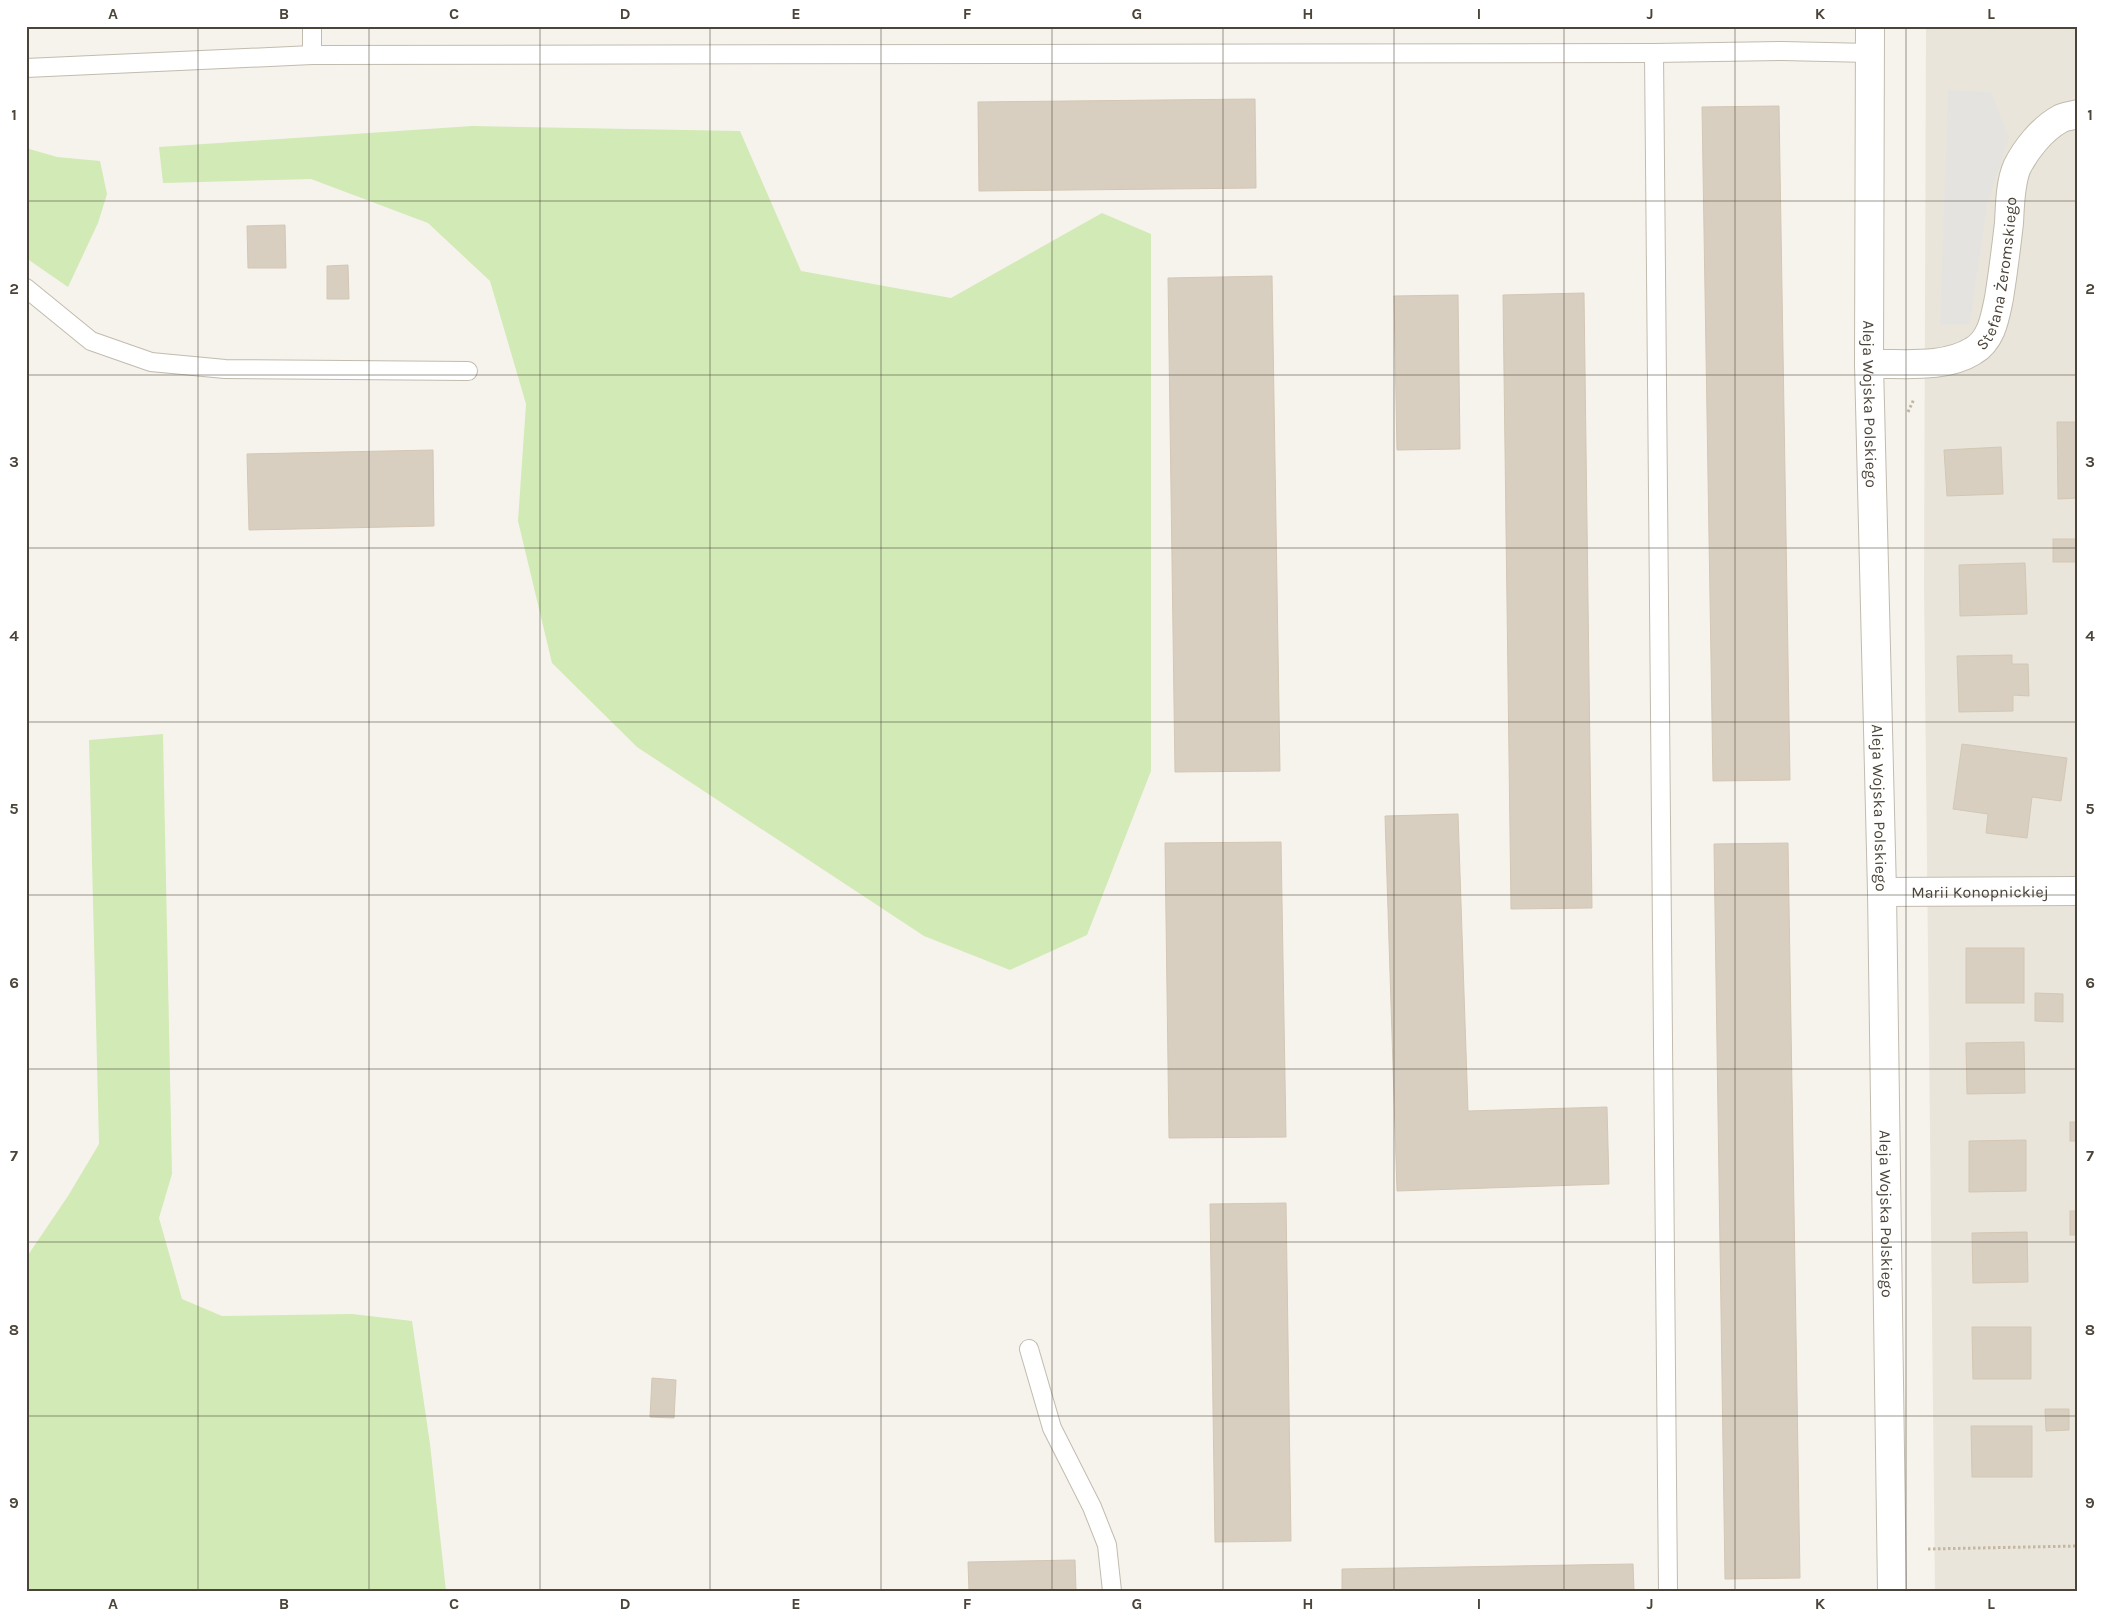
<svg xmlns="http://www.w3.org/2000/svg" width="2104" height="1617" font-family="Karla,sans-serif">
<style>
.residential{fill:#eae5da}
.green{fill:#d2eab5}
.parking{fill:#e5e3e0}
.building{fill:#d8cfc1;stroke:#d3c7b4}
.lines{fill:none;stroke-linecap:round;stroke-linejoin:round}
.lane-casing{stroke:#c2bbae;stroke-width:20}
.street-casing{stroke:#c2bbae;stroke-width:30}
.path{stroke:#c4b79f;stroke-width:3;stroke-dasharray:2.5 2.5;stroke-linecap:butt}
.lane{stroke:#fff;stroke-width:18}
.street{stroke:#fff;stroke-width:28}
.grid{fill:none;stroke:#4b4439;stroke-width:1;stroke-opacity:0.55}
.labels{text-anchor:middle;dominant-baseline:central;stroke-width:4.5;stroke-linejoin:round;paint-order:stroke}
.street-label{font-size:16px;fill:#4b4439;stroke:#fff}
.neatline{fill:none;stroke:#4b4439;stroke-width:2}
.grid-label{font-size:16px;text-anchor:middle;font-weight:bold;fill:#4b4439}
</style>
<rect width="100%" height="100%" fill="#f6f3ec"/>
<polygon class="residential" points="1926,26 2078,26 2078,1591 1935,1591 1924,587"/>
<g class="green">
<polygon points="472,126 740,131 801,271 951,298 1102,213 1151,234 1151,771 1087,935 1010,970 924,936 637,747 552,663 518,521 526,404 490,281 428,223 311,179 163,183 159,147"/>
<polygon points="26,148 57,157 100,161 107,194 98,223 68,287 26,258"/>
<polygon points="163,734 172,1174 159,1218 182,1299 222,1316 352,1314 412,1321 430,1444 446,1591 26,1591 26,1258 68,1196 99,1144 89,740"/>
</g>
<polygon class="parking" points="1948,90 1991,92 2009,137 1987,205 1970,324 1940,325"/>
<g class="building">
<polygon points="1255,99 1256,188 979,191 978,102"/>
<polygon points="1779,106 1790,780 1713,781 1702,107"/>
<polygon points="285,225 286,268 248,268 247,226"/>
<polygon points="348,265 349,299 327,299 327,266"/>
<polygon points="1272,276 1280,771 1175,772 1168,278"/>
<polygon points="1584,293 1592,908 1511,909 1503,295"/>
<polygon points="1458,295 1460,449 1397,450 1394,296"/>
<polygon points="2057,422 2078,422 2078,498 2058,499"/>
<polygon points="2001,447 2003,494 1947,496 1944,450"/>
<polygon points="433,450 434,526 249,530 247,454"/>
<rect x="2053" y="539" width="25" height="23"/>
<polygon points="2025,563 2027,614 1960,616 1959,565"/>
<polygon points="2012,655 2012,664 2028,664 2029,696 2013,695 2013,711 1959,712 1957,656"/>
<polygon points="1962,744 2067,758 2061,801 2032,797 2027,838 1986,833 1988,814 1953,809"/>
<polygon points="1458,814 1468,1111 1607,1107 1609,1184 1397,1191 1385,816"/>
<polygon points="1281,842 1286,1137 1169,1138 1165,843"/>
<polygon points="1788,843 1800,1578 1725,1579 1714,844"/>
<rect x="1966" y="948" width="58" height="55"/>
<polygon points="2035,993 2063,994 2063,1022 2035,1021"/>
<polygon points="2024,1042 2025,1093 1967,1094 1966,1043"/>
<rect x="2070" y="1122" width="8" height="19"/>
<polygon points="2026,1140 2026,1191 1969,1192 1969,1141"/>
<polygon points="1286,1203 1291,1541 1215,1542 1210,1204"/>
<rect x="2070" y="1211" width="8" height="24"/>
<polygon points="2027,1232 2028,1282 1973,1283 1972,1233"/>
<polygon points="1972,1327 2031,1327 2031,1379 1973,1379"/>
<polygon points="652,1378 676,1380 674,1418 650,1417"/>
<polygon points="2045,1409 2069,1409 2069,1430 2046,1431"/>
<polygon points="1971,1426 2032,1426 2032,1477 1972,1477"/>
<polygon points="1075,1560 1076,1591 969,1591 968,1562"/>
<polygon points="1633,1564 1634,1591 1342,1591 1342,1569"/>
</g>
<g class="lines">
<defs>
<g id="lane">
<polyline points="312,26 312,55"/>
<polyline points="1654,53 1668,1591"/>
<polyline points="26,68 312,55 1654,53 1782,51 1870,53"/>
<polyline points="26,288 91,341 151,362 225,369 468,371"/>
<polyline points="1029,1349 1052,1428 1092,1507 1107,1545 1112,1591"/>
</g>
<g id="street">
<path id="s1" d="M1870 26 1869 364 1882 892 1892 1591"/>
<path id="s2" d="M1869 364C1903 363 1944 369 1973 351 1992 340 1995 317 1999 298 2003 273 2006 249 2009 223 2010 206 2010 183 2017 167 2026 149 2042 129 2060 119 2065 116 2072 116 2078 114"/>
<path id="s3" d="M1882 892 2078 891"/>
</g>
</defs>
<use href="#lane" class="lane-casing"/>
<use href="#street" class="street-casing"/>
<g class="path">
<polyline points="1908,412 1914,399"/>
<polyline points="1928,1549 2078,1546"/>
</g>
<use href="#lane" class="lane"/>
<use href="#street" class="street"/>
</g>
<path class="grid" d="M198 26V1591M369 26V1591M540 26V1591M710 26V1591M881 26V1591M1052 26V1591M1223 26V1591M1394 26V1591M1564 26V1591M1735 26V1591M1906 26V1591M26 201H2078M26 375H2078M26 548H2078M26 722H2078M26 895H2078M26 1069H2078M26 1242H2078M26 1416H2078"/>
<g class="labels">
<g class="street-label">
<text stroke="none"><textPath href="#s2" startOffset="191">Stefana Żeromskiego</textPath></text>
<text stroke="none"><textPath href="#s1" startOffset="378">Aleja Wojska Polskiego</textPath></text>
<text stroke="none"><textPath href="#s1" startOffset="782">Aleja Wojska Polskiego</textPath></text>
<text stroke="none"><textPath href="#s3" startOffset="98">Marii Konopnickiej</textPath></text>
<text stroke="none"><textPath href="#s1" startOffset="1188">Aleja Wojska Polskiego</textPath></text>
</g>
</g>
<rect width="2104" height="1617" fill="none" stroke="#ffffff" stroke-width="55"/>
<rect x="28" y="28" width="2048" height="1562" class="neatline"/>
<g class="grid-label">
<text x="113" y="19">A</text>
<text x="284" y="19">B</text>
<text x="454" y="19">C</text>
<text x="625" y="19">D</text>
<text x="796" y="19">E</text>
<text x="967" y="19">F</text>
<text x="1137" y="19">G</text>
<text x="1308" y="19">H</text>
<text x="1479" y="19">I</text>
<text x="1650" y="19">J</text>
<text x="1820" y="19">K</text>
<text x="1991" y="19">L</text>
<text x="14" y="120">1</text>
<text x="2090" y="120">1</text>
<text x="14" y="294">2</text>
<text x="2090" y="294">2</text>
<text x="14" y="467">3</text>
<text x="2090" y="467">3</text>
<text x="14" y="641">4</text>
<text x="2090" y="641">4</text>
<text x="14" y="814">5</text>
<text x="2090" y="814">5</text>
<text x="14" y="988">6</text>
<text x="2090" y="988">6</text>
<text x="14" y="1161">7</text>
<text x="2090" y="1161">7</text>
<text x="14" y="1335">8</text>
<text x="2090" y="1335">8</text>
<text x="14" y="1508">9</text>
<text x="2090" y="1508">9</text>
<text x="113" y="1609">A</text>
<text x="284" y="1609">B</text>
<text x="454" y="1609">C</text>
<text x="625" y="1609">D</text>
<text x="796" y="1609">E</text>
<text x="967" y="1609">F</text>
<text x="1137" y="1609">G</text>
<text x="1308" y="1609">H</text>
<text x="1479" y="1609">I</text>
<text x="1650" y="1609">J</text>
<text x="1820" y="1609">K</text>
<text x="1991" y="1609">L</text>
</g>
</svg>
